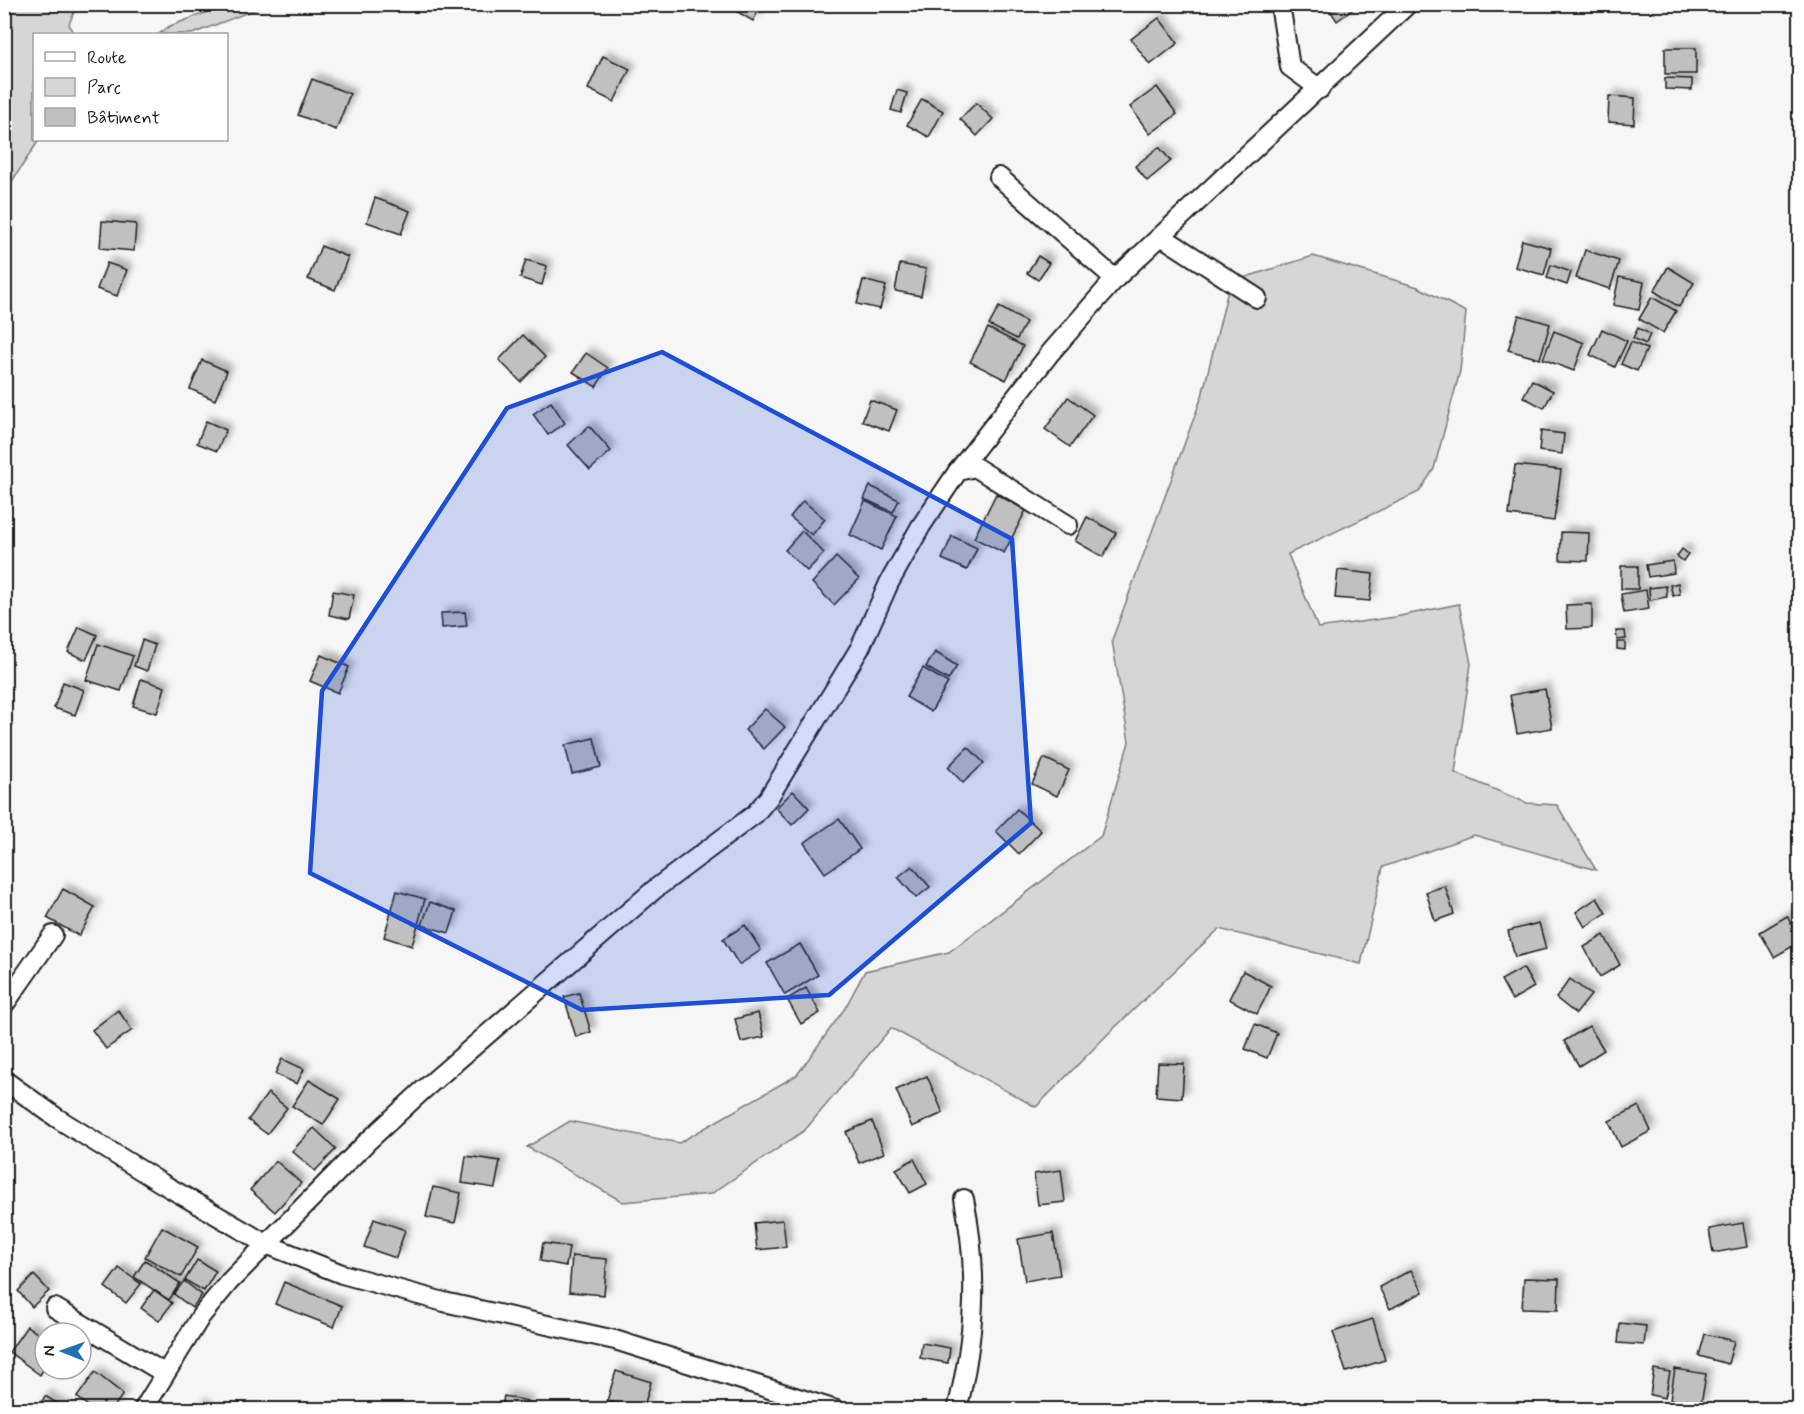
<svg xmlns="http://www.w3.org/2000/svg" width="1804" height="1414" font-family="Mynerve,sans-serif">
<style>
.green{fill:#d6d6d6;stroke:#797979;stroke-width:1.5}
.building{fill:#c0c0c0;stroke:#1c1c1c;stroke-width:1.5;filter:url(#shadow)}
.lines{fill:none;stroke-linecap:round;stroke-linejoin:round}
.minor-casing{stroke:#1c1c1c;stroke-width:22}
.minor{stroke:#fff;stroke-width:18}
.marked{fill:#1d4ed8;fill-opacity:0.2;stroke:#1d4ed8;stroke-width:4.5;stroke-linejoin:round}
</style>
<defs>
<filter id="shadow"><feDropShadow dx="5.5" dy="-5.5" stdDeviation="3" flood-color="#0004"/></filter>
</defs>
<rect width="100%" height="100%" fill="#f6f6f6"/>
<filter id="ink" filterUnits="userSpaceOnUse"><feTurbulence type="fractalNoise" baseFrequency=".0167" numOctaves="2"/><feDisplacementMap in="SourceGraphic" scale="12" xChannelSelector="R" yChannelSelector="G"/><feConvolveMatrix kernelMatrix="1 2 1 2 8 2 1 2 1" color-interpolation-filters="sRGB"/></filter>
<g filter="url(#ink)">
<g class="green">
<polygon points="5,4 77,5 69,24 73,34 34,34 34,140 39,140 5,192"/>
<polygon points="229,4 267,5 192,34 159,34 170,26"/>
<polygon points="1313,256 1418,287 1466,312 1460,371 1434,469 1419,492 1288,554 1318,628 1395,617 1459,604 1471,664 1455,773 1527,803 1557,805 1596,870 1474,835 1383,867 1361,964 1219,929 1107,1035 1036,1107 891,1028 805,1130 711,1194 623,1202 527,1147 570,1121 679,1143 797,1075 845,1008 865,971 949,952 1101,836 1129,742 1112,640 1202,396 1230,282"/>
</g>
<g class="building">
<polygon points="730,4 762,4 753,21 729,7"/>
<polygon points="1326,4 1360,4 1337,21"/>
<polygon points="1159,18 1178,43 1150,65 1131,39"/>
<rect x="1665" y="48" width="31" height="26"/>
<polygon points="603,56 630,69 614,102 588,89"/>
<polygon points="1665,78 1692,79 1692,90 1665,89"/>
<polygon points="312,79 350,94 336,130 298,115"/>
<polygon points="1157,87 1177,114 1150,134 1130,107"/>
<polygon points="897,90 907,93 901,113 891,110"/>
<polygon points="1609,96 1635,98 1634,124 1608,122"/>
<polygon points="922,99 943,111 929,137 907,125"/>
<polygon points="976,103 993,119 977,136 960,119"/>
<polygon points="1159,147 1171,161 1147,181 1135,166"/>
<polygon points="375,198 410,211 401,234 367,222"/>
<polygon points="102,221 136,224 134,251 100,248"/>
<polygon points="1522,240 1551,248 1544,275 1515,267"/>
<polygon points="321,246 348,257 335,290 308,279"/>
<polygon points="1585,250 1619,261 1610,289 1576,278"/>
<polygon points="1038,256 1049,263 1038,280 1027,273"/>
<polygon points="526,260 547,266 542,285 520,278"/>
<polygon points="107,263 127,270 117,296 97,289"/>
<polygon points="900,264 926,269 921,296 895,291"/>
<polygon points="1551,265 1571,272 1567,285 1547,278"/>
<polygon points="1668,267 1694,283 1679,307 1654,291"/>
<polygon points="1619,277 1644,282 1639,310 1613,305"/>
<polygon points="863,280 886,286 880,309 857,304"/>
<polygon points="1652,297 1676,311 1663,333 1639,319"/>
<polygon points="999,307 1026,322 1017,339 989,325"/>
<polygon points="1519,315 1550,324 1540,359 1508,350"/>
<polygon points="988,328 1023,346 1006,380 970,362"/>
<polygon points="1638,328 1650,334 1646,344 1633,338"/>
<polygon points="1602,329 1627,341 1615,367 1590,355"/>
<polygon points="1554,331 1584,343 1574,371 1543,359"/>
<polygon points="523,335 545,357 521,382 499,360"/>
<polygon points="1631,342 1647,349 1637,371 1621,364"/>
<polygon points="586,353 608,368 596,387 573,372"/>
<polygon points="202,360 227,371 215,400 190,389"/>
<polygon points="1532,380 1553,391 1544,408 1523,397"/>
<polygon points="1068,397 1093,415 1070,447 1045,429"/>
<polygon points="870,400 897,410 889,431 862,421"/>
<polygon points="551,402 565,423 548,435 533,414"/>
<polygon points="206,421 226,430 217,451 197,443"/>
<polygon points="589,426 611,451 590,470 568,445"/>
<polygon points="1541,431 1564,434 1562,454 1539,451"/>
<polygon points="1515,465 1561,470 1554,521 1509,515"/>
<polygon points="870,486 899,500 893,512 864,499"/>
<polygon points="996,494 1026,510 1004,553 974,538"/>
<polygon points="803,501 825,519 812,535 790,517"/>
<polygon points="865,501 897,516 881,550 850,535"/>
<polygon points="1087,517 1116,533 1103,557 1075,541"/>
<polygon points="802,531 824,553 807,571 785,550"/>
<polygon points="1561,532 1589,533 1588,561 1560,560"/>
<polygon points="952,536 977,548 967,570 942,559"/>
<polygon points="1682,549 1688,554 1683,561 1677,556"/>
<polygon points="836,557 859,579 834,605 812,583"/>
<polygon points="1673,561 1674,573 1648,577 1646,565"/>
<rect x="1621" y="566" width="17" height="23"/>
<polygon points="1338,570 1373,574 1370,601 1335,598"/>
<polygon points="1678,583 1680,594 1673,596 1670,585"/>
<polygon points="1666,586 1667,597 1650,600 1649,588"/>
<polygon points="1646,590 1649,609 1624,613 1621,594"/>
<polygon points="333,591 354,595 349,619 329,615"/>
<polygon points="1592,604 1592,628 1567,629 1566,605"/>
<polygon points="465,612 467,626 442,628 441,613"/>
<polygon points="79,627 97,635 86,660 68,652"/>
<polygon points="1616,631 1625,631 1626,639 1617,640"/>
<polygon points="142,640 155,645 147,671 134,666"/>
<polygon points="1617,642 1625,642 1625,650 1617,649"/>
<polygon points="98,644 133,656 121,691 86,680"/>
<polygon points="935,652 957,666 948,680 926,667"/>
<polygon points="321,655 349,667 338,693 310,681"/>
<polygon points="923,668 948,683 931,712 906,697"/>
<polygon points="141,679 165,687 157,713 133,706"/>
<polygon points="63,682 84,690 75,715 54,708"/>
<polygon points="1545,689 1552,728 1517,734 1510,695"/>
<polygon points="765,709 785,727 764,749 745,730"/>
<polygon points="594,738 601,767 572,774 565,745"/>
<polygon points="968,747 984,763 963,783 948,767"/>
<polygon points="1044,758 1069,770 1057,796 1032,784"/>
<polygon points="793,791 809,808 792,825 776,808"/>
<polygon points="1017,809 1041,831 1019,854 996,831"/>
<polygon points="839,819 860,849 825,873 804,843"/>
<polygon points="912,866 930,887 916,898 898,877"/>
<polygon points="1445,886 1454,914 1435,921 1426,892"/>
<polygon points="63,889 95,907 79,936 47,918"/>
<polygon points="397,891 425,899 412,946 384,937"/>
<polygon points="1597,898 1606,913 1585,927 1576,912"/>
<polygon points="430,902 456,911 449,933 422,925"/>
<polygon points="1787,916 1800,942 1774,957 1760,932"/>
<polygon points="1539,923 1546,949 1515,957 1508,931"/>
<polygon points="745,925 761,950 739,965 723,939"/>
<polygon points="1604,935 1620,965 1600,977 1584,947"/>
<polygon points="800,944 818,975 785,995 767,963"/>
<polygon points="1523,968 1534,987 1512,1000 1501,980"/>
<polygon points="1243,971 1271,986 1257,1014 1229,999"/>
<polygon points="1570,979 1591,995 1576,1014 1556,998"/>
<polygon points="806,988 820,1013 801,1024 787,999"/>
<polygon points="579,993 591,1032 576,1037 564,997"/>
<polygon points="118,1010 132,1030 106,1049 92,1030"/>
<polygon points="758,1013 764,1037 741,1042 735,1019"/>
<polygon points="1255,1024 1277,1033 1267,1058 1245,1049"/>
<polygon points="1589,1026 1604,1050 1579,1066 1564,1041"/>
<polygon points="282,1059 304,1069 297,1084 275,1074"/>
<polygon points="1158,1063 1184,1064 1182,1098 1156,1096"/>
<polygon points="927,1076 943,1113 912,1127 896,1090"/>
<polygon points="309,1080 340,1099 323,1125 292,1106"/>
<polygon points="268,1093 287,1108 267,1134 248,1120"/>
<polygon points="1639,1106 1651,1131 1621,1147 1609,1121"/>
<polygon points="872,1121 884,1153 859,1163 846,1132"/>
<polygon points="314,1128 336,1149 315,1171 292,1151"/>
<polygon points="466,1156 500,1161 495,1188 462,1183"/>
<polygon points="914,1159 927,1184 910,1193 896,1169"/>
<polygon points="276,1161 301,1183 275,1212 250,1190"/>
<polygon points="1061,1170 1065,1202 1038,1205 1034,1174"/>
<polygon points="433,1187 461,1193 455,1223 426,1217"/>
<polygon points="374,1219 405,1230 396,1258 364,1247"/>
<polygon points="783,1220 786,1247 757,1250 754,1223"/>
<polygon points="1743,1223 1747,1247 1713,1253 1709,1229"/>
<polygon points="162,1227 198,1247 181,1277 145,1257"/>
<polygon points="1053,1233 1060,1275 1025,1281 1018,1239"/>
<polygon points="543,1243 569,1247 566,1266 540,1261"/>
<polygon points="572,1256 607,1259 604,1295 569,1292"/>
<polygon points="145,1260 180,1283 169,1300 134,1277"/>
<polygon points="197,1260 216,1271 204,1291 185,1280"/>
<polygon points="119,1268 141,1284 126,1303 105,1287"/>
<polygon points="1411,1270 1423,1292 1390,1309 1379,1287"/>
<polygon points="34,1275 49,1291 32,1307 18,1291"/>
<polygon points="1524,1278 1559,1279 1558,1310 1522,1309"/>
<polygon points="184,1281 202,1295 192,1308 174,1294"/>
<polygon points="284,1282 342,1306 334,1327 275,1304"/>
<polygon points="154,1290 172,1303 159,1321 141,1308"/>
<polygon points="1373,1319 1385,1360 1346,1372 1333,1332"/>
<polygon points="1620,1323 1646,1326 1644,1345 1618,1343"/>
<polygon points="27,1326 45,1339 45,1367 40,1375 9,1352"/>
<polygon points="1705,1334 1734,1341 1728,1364 1699,1356"/>
<polygon points="922,1343 950,1348 948,1363 920,1358"/>
<polygon points="1654,1369 1670,1372 1665,1398 1650,1395"/>
<polygon points="1675,1369 1706,1374 1701,1405 1670,1400"/>
<polygon points="616,1371 651,1382 643,1410 607,1401"/>
<polygon points="95,1372 123,1394 112,1410 93,1410 77,1397"/>
<polygon points="45,1396 68,1410 37,1410"/>
<polygon points="504,1396 528,1401 526,1410 501,1410"/>
<polygon points="200,1403 210,1410 196,1410"/>
</g>
<g class="lines">
<defs>
<g id="minor">
<polyline points="1280,4 1290,67 1320,89"/>
<polyline points="999,177 1115,279"/>
<polyline points="1161,236 1257,298"/>
<polyline points="958,471 975,467 1068,525"/>
<polyline points="4,1005 53,935"/>
<polyline points="4,1080 57,1118 163,1184 266,1244 342,1274 444,1302 615,1340 836,1410"/>
<polyline points="55,1308 164,1373"/>
<polyline points="143,1410 201,1316 229,1282 367,1142 422,1091 655,889 755,814 769,797 860,648 889,583 921,526 958,471 1051,352 1115,279 1408,4"/>
<path d="M957 1410C975 1336 979 1274 964 1199"/>
</g>
</defs>
<use href="#minor" class="minor-casing"/>
<use href="#minor" class="minor"/>
</g>
</g>
<path class="marked" d="M662 352 1012 539 1031 823 829 995 582 1010 310 873 322 691 507 408Z"/>
<rect width="1804" height="1414" fill="none" stroke="#fff" stroke-width="24"/>
<rect x="12" y="12" width="1780" height="1390" fill="none" stroke="#1c1c1c" stroke-width="2" filter="url(#ink)"/>
<rect x="33" y="33" width="195" height="108" fill="#ffffff" stroke="#a4a4a4" stroke-width="1.5"/>
<rect x="45" y="52" width="30" height="9" fill="#ffffff" stroke="#a4a4a4" stroke-width="1.5"/>
<text x="87" y="63" font-size="18" fill="#1c1c1c">Route</text>
<rect x="45" y="78" width="30" height="18" fill="#d6d6d6" stroke="#a4a4a4" stroke-width="1.5"/>
<text x="87" y="93" font-size="18" fill="#1c1c1c">Parc</text>
<rect x="45" y="108" width="30" height="18" fill="#c0c0c0" stroke="#a4a4a4" stroke-width="1.5"/>
<text x="87" y="123" font-size="18" fill="#1c1c1c">Bâtiment</text>
<g transform="translate(63 1351) rotate(271)"><circle r="28" fill="#ffffff" stroke="#a4a4a4" stroke-width="1.5"/>
<path d="M0-4.5L10 22L0 15L-10 22Z" fill="#1f6fb2"/>
<text y="-9" font-size="16" font-weight="bold" text-anchor="middle" fill="#1c1c1c">N</text>
</g>
</svg>
